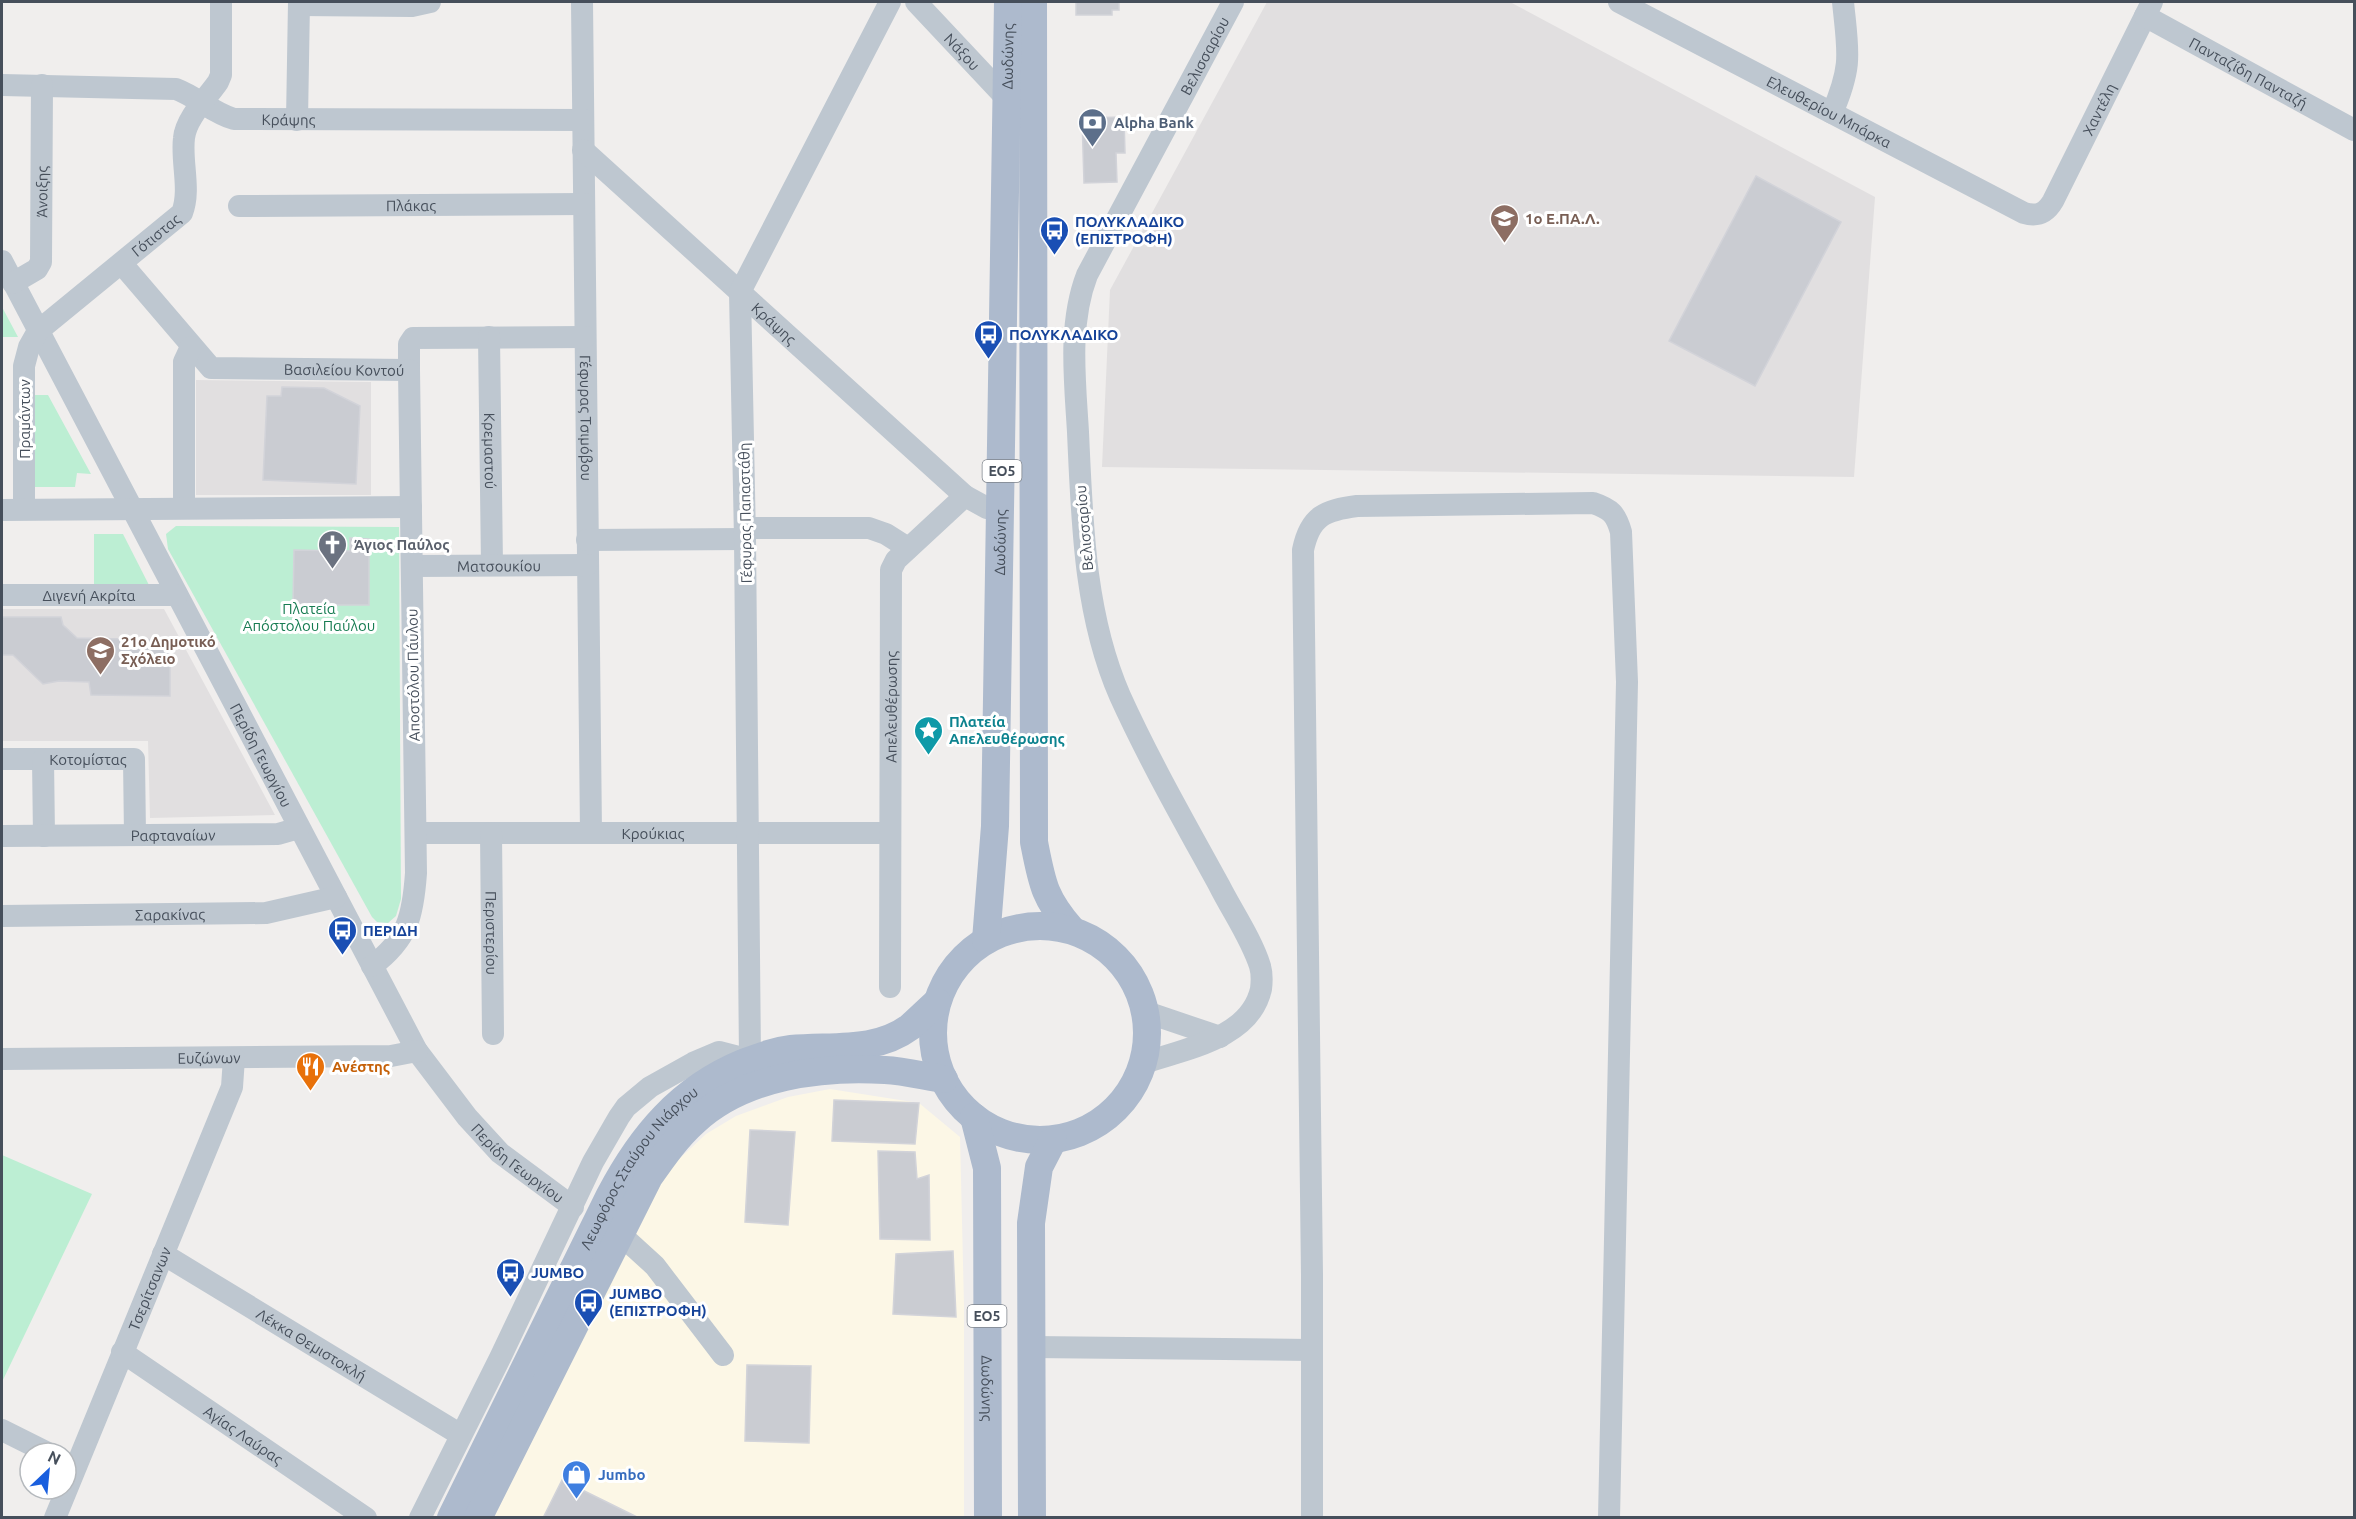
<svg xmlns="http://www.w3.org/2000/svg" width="2356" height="1519" font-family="Ubuntu,sans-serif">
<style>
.commercial{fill:#fcf7e6}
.education{fill:#e1dfe0}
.green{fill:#bceed3}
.building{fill:#caccd2;stroke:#d2d3d9;stroke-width:1.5}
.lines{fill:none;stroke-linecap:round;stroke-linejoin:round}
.minor{stroke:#bec7d0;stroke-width:22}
.major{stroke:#adbacd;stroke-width:28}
.labels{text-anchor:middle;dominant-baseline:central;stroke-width:6;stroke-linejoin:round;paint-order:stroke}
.shield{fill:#fff;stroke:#7e848c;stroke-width:1.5}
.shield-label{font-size:14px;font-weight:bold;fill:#464f5b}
.street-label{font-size:15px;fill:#464f5b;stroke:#fff}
.service-label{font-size:15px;font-weight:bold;fill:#4e5e75;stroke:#fff;text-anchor:start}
.education-label{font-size:15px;font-weight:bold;fill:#785e54;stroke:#fff;text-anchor:start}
.transit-label{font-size:15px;font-weight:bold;fill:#164399;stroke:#fff;text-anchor:start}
.worship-label{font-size:15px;font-weight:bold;fill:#5b616d;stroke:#fff;text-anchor:start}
.park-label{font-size:15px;fill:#177c52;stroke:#fff}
.culture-label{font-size:15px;font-weight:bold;fill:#0d838f;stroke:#fff;text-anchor:start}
.food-label{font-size:15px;font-weight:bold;fill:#c56008;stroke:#fff;text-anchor:start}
.shop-label{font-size:15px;font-weight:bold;fill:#366cbe;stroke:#fff;text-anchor:start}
</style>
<rect width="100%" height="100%" fill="#f0eeed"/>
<polygon class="commercial" points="830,1089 919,1103 960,1137 964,1306 964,1517 494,1518 640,1213 677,1161 706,1134 736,1116 788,1097"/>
<g class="education">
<polygon points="1267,2 1510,2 1875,197 1854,477 1102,467 1110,290"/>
<polygon points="196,380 371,382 371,495 196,495"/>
<polygon points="2,609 164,609 275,815 150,818 148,741 2,741"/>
</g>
<g class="green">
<polygon points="2,307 18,337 2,337"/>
<polygon points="35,395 48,395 91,474 77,473 75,487 35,487"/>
<polygon points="176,526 399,527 401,899 396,916 388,923 377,922 372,917 168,549 166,534"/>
<polygon points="94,534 123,534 151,589 94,590"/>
<polygon points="2,1155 92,1194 2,1382"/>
</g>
<g class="building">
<polygon points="1076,2 1119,2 1119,10 1112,10 1112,15 1076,15"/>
<polygon points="1124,117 1125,153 1116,153 1117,182 1084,183 1082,118"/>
<polygon points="1756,176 1841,222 1755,386 1669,341"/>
<polygon points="282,387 324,388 360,406 356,484 263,480 267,396 281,396"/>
<polygon points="350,538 369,539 369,605 293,605 294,550 350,551"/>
<polygon points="2,617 61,617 63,625 77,638 170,640 170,696 91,695 89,682 59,681 43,684 13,655 2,655"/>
<polygon points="834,1100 919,1103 915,1144 832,1141"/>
<polygon points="750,1130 795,1132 788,1225 745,1222"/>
<polygon points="878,1151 915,1152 917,1179 929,1175 930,1240 880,1239"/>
<polygon points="953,1251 956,1317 893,1314 896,1254"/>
<polygon points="747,1365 811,1366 809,1443 745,1441"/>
<polygon points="562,1480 639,1518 543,1518"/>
</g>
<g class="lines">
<g class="minor">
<path id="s1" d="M582 2 591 833"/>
<path id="s2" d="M916 2 1008 100"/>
<path id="s3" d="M1619 2 2024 213C2038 217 2046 213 2053 201L2152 2"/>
<polyline points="299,5 412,6 430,2"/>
<path id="s4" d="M2145 16 2354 130"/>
<path id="s5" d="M2 85 176 89C197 97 213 113 234 119L583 120"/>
<path d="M1832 113C1853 65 1848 52 1843 2"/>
<polyline points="297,120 299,2"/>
<path id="s6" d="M583 150 965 496"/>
<path id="s7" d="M239 206 584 204"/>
<path id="s8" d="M2 261 417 1051 467 1117 500 1153 573 1207"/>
<path id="s9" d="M122 264 211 368 409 370V344L413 338 585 337"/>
<path id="s10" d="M13 283 37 269 41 262 42 85"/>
<path id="s11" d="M489 337 492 565"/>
<polyline points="184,508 184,362 191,347"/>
<path id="s12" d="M24 509V366L29 347 38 331 182 213C191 190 181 162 184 138 186 118 207 98 218 82L221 75V2"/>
<polyline points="2,510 411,507"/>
<polyline points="745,528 869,528 886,534 908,548"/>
<polyline points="587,540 745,539"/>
<path id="s13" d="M412 566 587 565"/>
<path id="s14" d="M2 595H177"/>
<path id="s15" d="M2 759H134L135 835"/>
<polyline points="43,759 44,836"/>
<path id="s16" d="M416 833H890"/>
<path id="s17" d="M491 833 493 1034"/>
<path id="s18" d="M2 836 278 834 299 828"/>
<path id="s19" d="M2 916 266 913 336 897"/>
<path d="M372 966C408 939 413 916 416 873L409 370"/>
<path id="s20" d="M890 987 891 570 896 560 965 496 987 508 1001 510"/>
<polyline points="1146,1012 1220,1037"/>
<path id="s21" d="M2 1059 391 1056 417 1051"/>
<path id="s22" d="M1144 1063C1184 1049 1250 1039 1261 989 1262 981 1262 973 1260 966 1251 938 1232 911 1219 885 1185 823 1149 760 1120 696 1084 614 1082 520 1078 432 1075 381 1068 324 1087 275L1233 2"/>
<polyline points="621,1235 655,1266 723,1355"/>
<path id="s23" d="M163 1254 461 1435"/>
<polyline points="1032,1347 1311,1350"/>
<path id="s24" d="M122 1352 366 1518"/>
<polyline points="2,1430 48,1453"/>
<path id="s25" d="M55 1518 232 1087 234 1058"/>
<polyline points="420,1518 500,1358 593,1162 619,1117 626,1107 650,1087 693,1063 719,1052 750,1060 745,539 740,292 890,2"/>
<path d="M1312 1518V1275L1303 550C1310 516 1325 510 1357 506L1593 503C1611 509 1616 514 1621 532L1627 682 1609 1518"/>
</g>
<g class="major">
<path d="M1033 2 1034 842C1042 883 1044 898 1072 930"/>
<circle cx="1040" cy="1033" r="107"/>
<path id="s26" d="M986 940 995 826 1008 2"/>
<path id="s27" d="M974 1117 987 1168 988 1518"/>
<path id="s28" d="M451 1518 610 1195C641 1136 680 1089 743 1063 759 1057 774 1051 791 1049 831 1045 875 1053 910 1027 919 1019 928 1010 937 1002"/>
<path d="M478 1518 649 1177C663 1157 677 1137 695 1121 744 1076 821 1066 885 1070 904 1071 924 1076 944 1079"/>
<polyline points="1032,1518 1031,1223 1039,1167 1053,1140"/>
</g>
</g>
<defs>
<symbol id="bank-pin" viewBox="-11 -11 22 30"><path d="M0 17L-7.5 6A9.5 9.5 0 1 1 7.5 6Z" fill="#5c6f8a" stroke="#fff"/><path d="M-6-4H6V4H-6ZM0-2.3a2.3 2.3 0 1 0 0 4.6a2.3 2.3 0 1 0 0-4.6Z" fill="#fff"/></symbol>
<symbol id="school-pin" viewBox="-11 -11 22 30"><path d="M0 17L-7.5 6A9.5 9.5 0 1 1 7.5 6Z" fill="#8d6e63" stroke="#fff"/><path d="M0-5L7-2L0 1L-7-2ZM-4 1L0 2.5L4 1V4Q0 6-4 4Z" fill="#fff"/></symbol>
<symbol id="bus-pin" viewBox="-11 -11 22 30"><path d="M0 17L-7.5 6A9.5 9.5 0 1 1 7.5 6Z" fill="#1a4fb4" stroke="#fff"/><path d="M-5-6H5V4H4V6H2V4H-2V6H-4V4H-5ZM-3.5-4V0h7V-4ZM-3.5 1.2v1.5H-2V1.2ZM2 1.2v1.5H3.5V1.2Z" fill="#fff"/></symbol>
<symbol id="church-pin" viewBox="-11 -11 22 30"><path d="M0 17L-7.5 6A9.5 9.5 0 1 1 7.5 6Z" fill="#6b7280" stroke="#fff"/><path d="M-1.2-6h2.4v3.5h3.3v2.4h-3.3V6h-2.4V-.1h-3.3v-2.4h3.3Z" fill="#fff"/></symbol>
<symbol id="sight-pin" viewBox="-11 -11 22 30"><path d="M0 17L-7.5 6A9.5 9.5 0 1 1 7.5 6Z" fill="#0f9aa8" stroke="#fff"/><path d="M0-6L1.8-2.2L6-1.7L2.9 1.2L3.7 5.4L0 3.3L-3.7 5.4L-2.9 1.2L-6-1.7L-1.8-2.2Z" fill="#fff"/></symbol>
<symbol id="restaurant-pin" viewBox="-11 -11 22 30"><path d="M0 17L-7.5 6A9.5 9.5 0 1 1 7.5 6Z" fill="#e8710a" stroke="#fff"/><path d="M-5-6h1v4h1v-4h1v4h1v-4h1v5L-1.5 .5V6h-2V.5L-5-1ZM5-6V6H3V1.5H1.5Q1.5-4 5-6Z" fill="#fff"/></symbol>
<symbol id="shop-pin" viewBox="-11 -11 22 30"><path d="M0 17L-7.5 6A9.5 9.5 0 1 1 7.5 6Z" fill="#3f7fe0" stroke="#fff"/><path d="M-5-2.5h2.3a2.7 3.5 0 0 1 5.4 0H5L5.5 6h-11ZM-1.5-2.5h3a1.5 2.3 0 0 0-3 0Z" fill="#fff"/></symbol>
</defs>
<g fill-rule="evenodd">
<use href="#bank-pin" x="1076" y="106" width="33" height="45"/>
<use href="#school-pin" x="1488" y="202" width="33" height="45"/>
<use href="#bus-pin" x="1038" y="214" width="33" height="45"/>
<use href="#bus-pin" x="972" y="318" width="33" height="45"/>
<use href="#church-pin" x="316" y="528" width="33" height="45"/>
<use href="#school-pin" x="84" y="634" width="33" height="45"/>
<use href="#sight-pin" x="912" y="714" width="33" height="45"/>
<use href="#bus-pin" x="326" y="914" width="33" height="45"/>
<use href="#restaurant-pin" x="294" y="1050" width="33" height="45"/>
<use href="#bus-pin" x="494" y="1256" width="33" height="45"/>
<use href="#bus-pin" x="572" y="1286" width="33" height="45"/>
<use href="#shop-pin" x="560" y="1458" width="33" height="45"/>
</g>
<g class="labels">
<g class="shield">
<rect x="982.5" y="460" width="39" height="22" rx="4.5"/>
<rect x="967.5" y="1305" width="39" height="22" rx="4.5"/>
</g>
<g class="shield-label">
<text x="1002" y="471">ΕΟ5</text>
<text x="987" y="1316">ΕΟ5</text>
</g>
<g class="street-label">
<text stroke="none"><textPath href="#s2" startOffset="68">Νάξου</textPath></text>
<text stroke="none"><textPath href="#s22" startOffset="1149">Βελισσαρίου</textPath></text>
<text stroke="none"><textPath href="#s26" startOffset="884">Δωδώνης</textPath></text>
<text stroke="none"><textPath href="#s4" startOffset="118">Πανταζίδη Πανταζή</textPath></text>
<text stroke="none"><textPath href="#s3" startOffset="594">Χαντέλη</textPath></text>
<text stroke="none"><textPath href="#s3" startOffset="237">Ελευθερίου Μπάρκα</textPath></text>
<text stroke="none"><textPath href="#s5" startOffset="294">Κράψης</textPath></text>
<text stroke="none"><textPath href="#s10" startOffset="106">Άνοιξης</textPath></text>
<text stroke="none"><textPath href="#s7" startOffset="172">Πλάκας</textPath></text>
<text stroke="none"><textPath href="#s12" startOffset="333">Γότιστας</textPath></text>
<text stroke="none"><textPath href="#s6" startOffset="258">Κράψης</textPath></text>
<text stroke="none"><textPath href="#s9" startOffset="270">Βασιλείου Κοντού</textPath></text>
<text stroke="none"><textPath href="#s1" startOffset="416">Γέφυρας Τσιμόβου</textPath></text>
<text transform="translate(24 419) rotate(-90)">Πραμάντων</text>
<text stroke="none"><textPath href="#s11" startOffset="114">Κρεμαστού</textPath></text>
<text transform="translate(745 513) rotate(-91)">Γέφυρας Παπαστάθη</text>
<text transform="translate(1084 528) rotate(-95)">Βελισσαρίου</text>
<text stroke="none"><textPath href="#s26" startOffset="398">Δωδώνης</textPath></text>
<text stroke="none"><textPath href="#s13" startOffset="87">Ματσουκίου</textPath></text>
<text stroke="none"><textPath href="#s14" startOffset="87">Διγενή Ακρίτα</textPath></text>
<text transform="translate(413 675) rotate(-91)">Αποστόλου Πάυλου</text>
<text stroke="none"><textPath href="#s20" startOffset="280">Απελευθέρωσης</textPath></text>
<text stroke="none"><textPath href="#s8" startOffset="558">Περίδη Γεωργίου</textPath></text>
<text stroke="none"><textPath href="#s15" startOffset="86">Κοτομίστας</textPath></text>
<text stroke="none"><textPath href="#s16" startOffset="237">Κρούκιας</textPath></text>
<text stroke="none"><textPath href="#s18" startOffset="171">Ραφταναίων</textPath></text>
<text stroke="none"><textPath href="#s19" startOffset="168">Σαρακίνας</textPath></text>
<text stroke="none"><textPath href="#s17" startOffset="100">Περιστερίου</textPath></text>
<text stroke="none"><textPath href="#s21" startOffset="207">Ευζώνων</textPath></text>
<text stroke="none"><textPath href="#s8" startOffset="1044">Περίδη Γεωργίου</textPath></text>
<text stroke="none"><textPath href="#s28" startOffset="399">Λεωφόρος Σταύρου Νιάρχου</textPath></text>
<text stroke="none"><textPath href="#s25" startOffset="248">Τσερίτσανων</textPath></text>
<text stroke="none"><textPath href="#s23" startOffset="174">Λέκκα Θεμιστοκλή</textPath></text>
<text stroke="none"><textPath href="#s27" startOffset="273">Δωδώνης</textPath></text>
<text stroke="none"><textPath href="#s24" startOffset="147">Αγίας Λαύρας</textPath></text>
</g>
<g class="service-label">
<text x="1114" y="122">Alpha Bank</text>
</g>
<g class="education-label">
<text x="1525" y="218">1ο Ε.ΠΑ.Λ.</text>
<text x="121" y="641">21ο Δημοτικό<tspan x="121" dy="17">Σχόλειο</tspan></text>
</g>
<g class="transit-label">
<text x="1075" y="221">ΠΟΛΥΚΛΑΔΙΚΟ<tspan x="1075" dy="17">(ΕΠΙΣΤΡΟΦΗ)</tspan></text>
<text x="1009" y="334">ΠΟΛΥΚΛΑΔΙΚΟ</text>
<text x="363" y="930">ΠΕΡΙΔΗ</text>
<text x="531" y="1272">JUMBO</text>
<text x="609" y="1293">JUMBO<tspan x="609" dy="17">(ΕΠΙΣΤΡΟΦΗ)</tspan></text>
</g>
<g class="worship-label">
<text x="354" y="544">Άγιος Παύλος</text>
</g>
<g class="park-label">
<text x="309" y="608">Πλατεία<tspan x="309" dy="17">Απόστολου Παύλου</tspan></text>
</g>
<g class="culture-label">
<text x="949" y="721">Πλατεία<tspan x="949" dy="17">Απελευθέρωσης</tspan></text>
</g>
<g class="food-label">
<text x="332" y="1066">Ανέστης</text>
</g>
<g class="shop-label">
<text x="598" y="1474">Jumbo</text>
</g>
</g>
<rect width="2356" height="1519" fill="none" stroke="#464f5b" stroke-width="6"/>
<g transform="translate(48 1471) rotate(26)"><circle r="28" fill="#ffffff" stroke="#b5b9bd" stroke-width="1.5"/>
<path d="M0-4.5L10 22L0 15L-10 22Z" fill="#1a5fde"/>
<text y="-9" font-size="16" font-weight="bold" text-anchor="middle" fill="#464f5b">N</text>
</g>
</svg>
